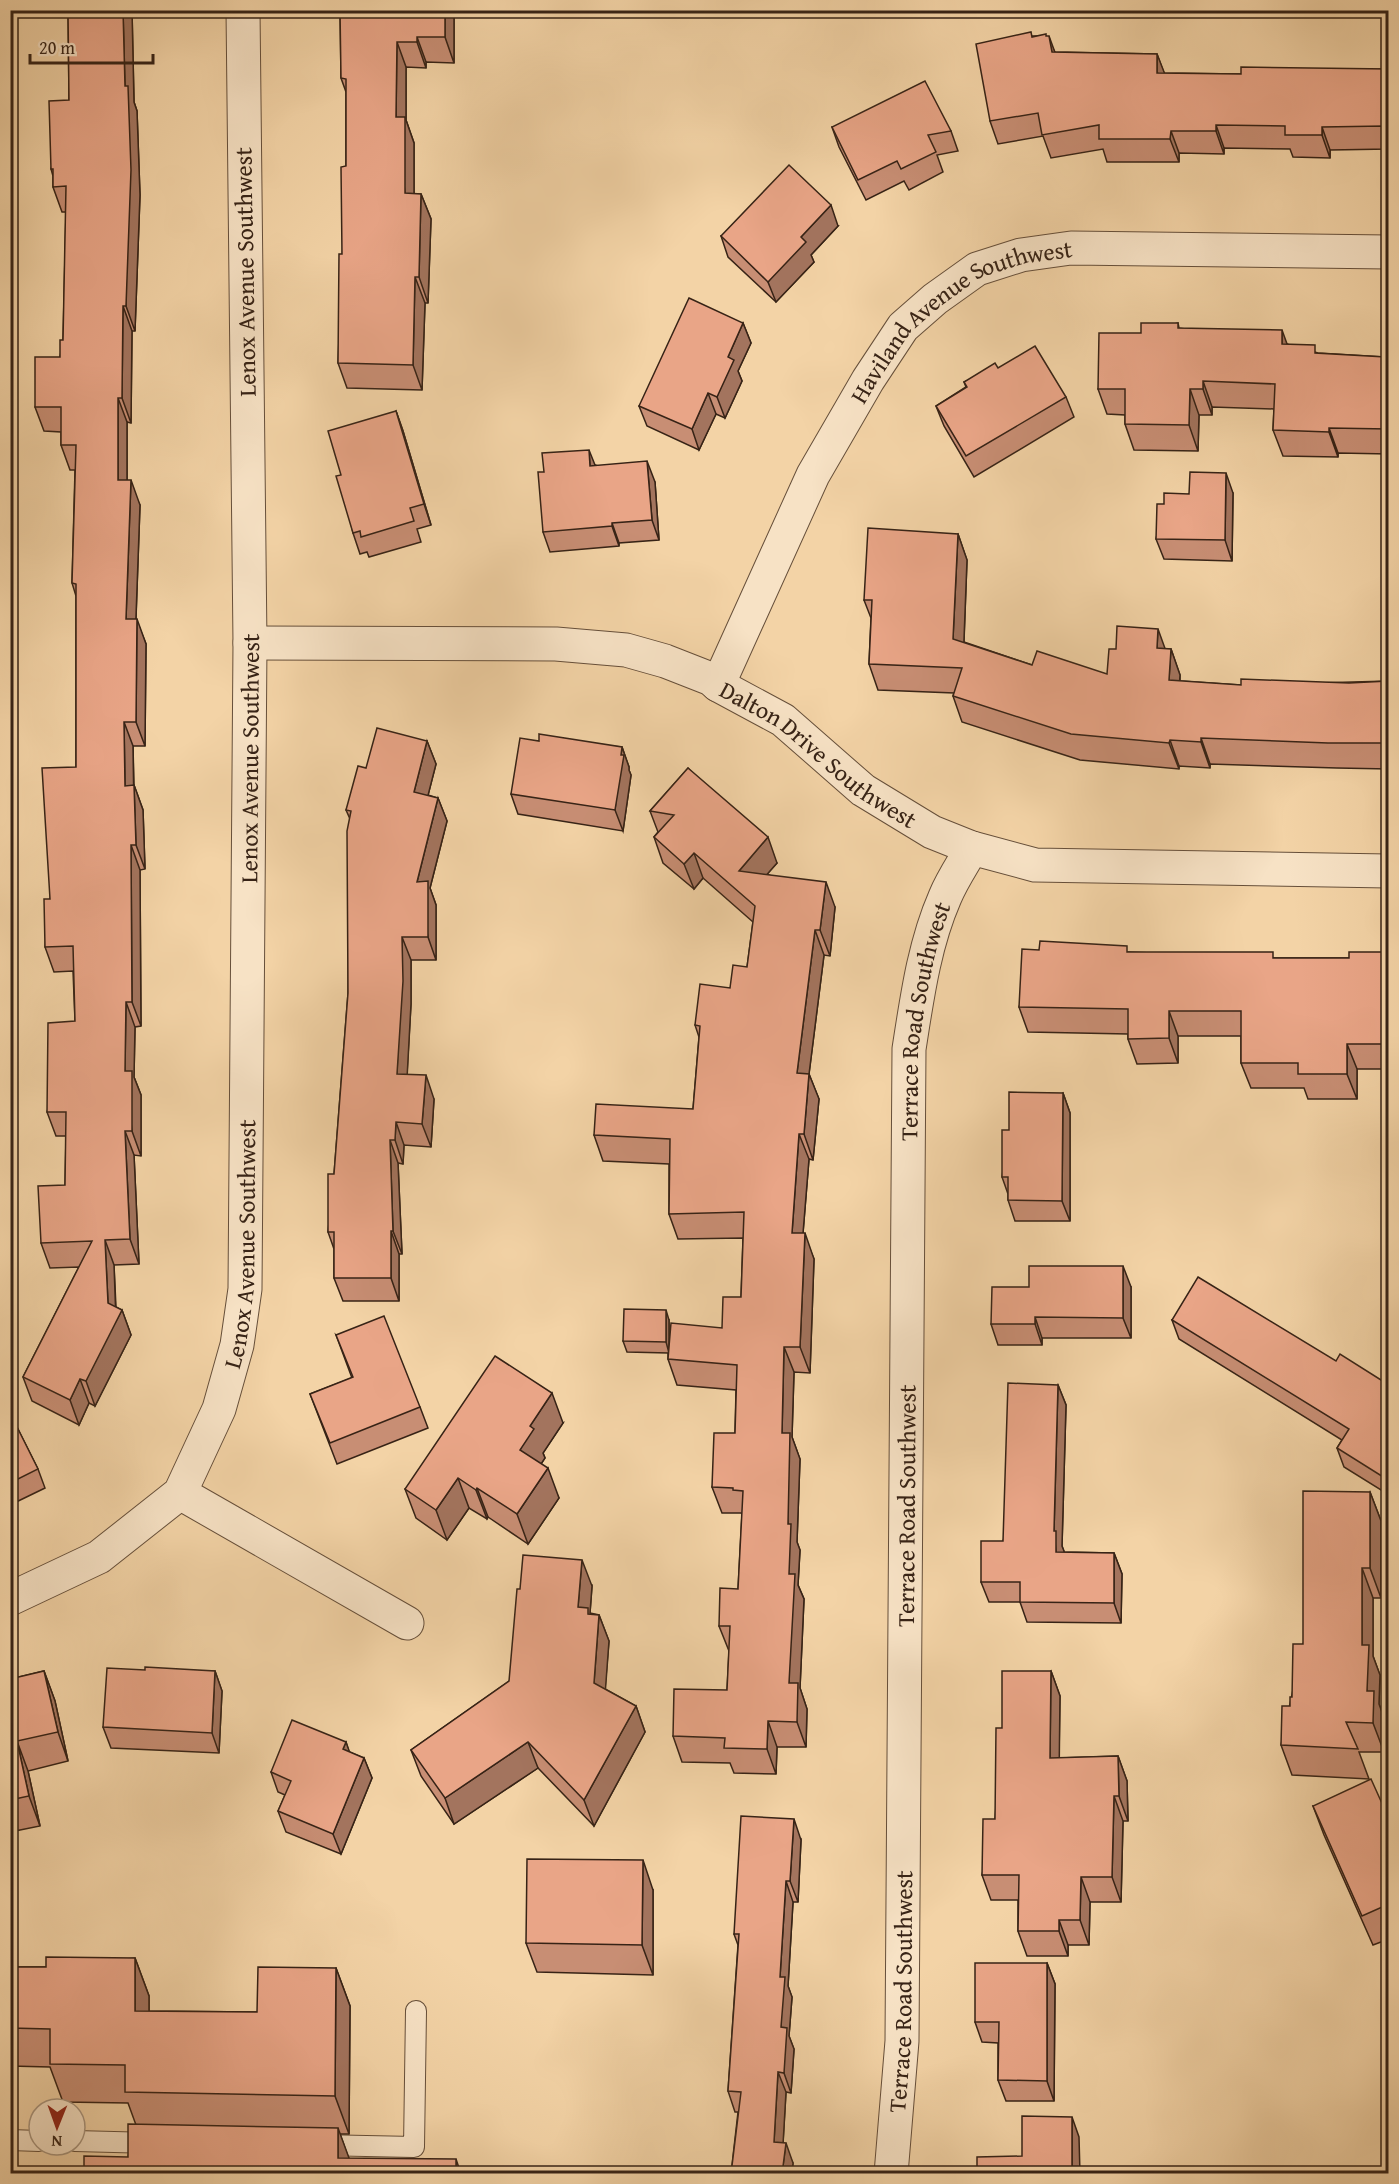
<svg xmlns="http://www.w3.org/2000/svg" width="1399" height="2184" font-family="'Gentium Book Plus',serif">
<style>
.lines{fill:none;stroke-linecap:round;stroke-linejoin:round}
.lane-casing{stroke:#664f3a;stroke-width:22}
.street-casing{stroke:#664f3a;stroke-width:35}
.lane{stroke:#f7e2c5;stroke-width:20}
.street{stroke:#f7e2c5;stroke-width:33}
.wall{fill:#c88e74;stroke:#372316;stroke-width:1.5}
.shaded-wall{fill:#a3745e;stroke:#372316;stroke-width:1.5}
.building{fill:#e9a587;stroke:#372316;stroke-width:1.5}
.labels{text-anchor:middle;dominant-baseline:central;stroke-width:6;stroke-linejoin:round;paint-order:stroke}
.street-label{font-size:24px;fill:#372316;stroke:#f7e2c5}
</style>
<rect width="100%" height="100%" fill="#f3d3a6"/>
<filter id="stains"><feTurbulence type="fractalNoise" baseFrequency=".00333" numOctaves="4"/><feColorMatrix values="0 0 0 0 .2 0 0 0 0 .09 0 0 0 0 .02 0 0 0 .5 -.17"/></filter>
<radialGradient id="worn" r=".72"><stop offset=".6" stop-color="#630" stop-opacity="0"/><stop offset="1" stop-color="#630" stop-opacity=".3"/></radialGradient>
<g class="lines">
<defs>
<g id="lane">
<polyline points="10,2140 39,2141"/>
<polyline points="75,2141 153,2143"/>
<polyline points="318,2145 414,2147 416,2011"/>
</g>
<g id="street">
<path id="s1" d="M250 643 556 644 626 650 665 661 711 679 718 685 783 720 863 790 932 832 972 848 1035 865 1388 871"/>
<path id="s2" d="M718 685 813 475 868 380 903 327 935 299 977 269 1021 255 1071 248 1388 252"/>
<polyline points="180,1493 407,1623"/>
<path id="s3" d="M10 1599 99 1557 180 1493 219 1409 237 1345 245 1289 250 643 243 10"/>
<path id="s4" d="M891 2174 902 2041 909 1049C917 998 924 945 945 897 952 880 963 864 972 848"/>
</g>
</defs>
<use href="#lane" class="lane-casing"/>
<use href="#street" class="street-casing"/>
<use href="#lane" class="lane"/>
<use href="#street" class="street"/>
</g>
<g class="wall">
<polygon points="68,10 132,10 134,102 137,111 140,195 135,331 132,331 131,423 127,422 127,480 140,505 136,619 146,644 145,746 133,746 134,785 143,810 145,869 140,870 141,1026 135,1027 134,1077 141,1095 141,1156 134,1155 139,1264 114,1265 116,1307 122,1310 131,1335 95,1406 89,1403 79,1425 32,1401 23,1377 79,1267 50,1268 41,1243 65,1185 66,1136 56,1136 47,1112 75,1021 73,971 54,972 45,947 50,899 76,767 76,596 72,583 75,470 70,470 61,445 61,432 44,431 35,407 60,357 63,340 66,212 62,212 53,187 53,176 51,169 69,100"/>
<polygon points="340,10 454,10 454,63 426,62 426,68 406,67 406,120 414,143 414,194 421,194 431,219 428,303 425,303 422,390 347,388 338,363 346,166 346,92 341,78"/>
<polygon points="1032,36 1046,36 1055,52 1157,54 1164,73 1241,74 1389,69 1389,149 1330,150 1330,158 1293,157 1290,149 1224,148 1224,154 1179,153 1179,162 1107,162 1103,149 1051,158 1043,136 998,144 990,121"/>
<polygon points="832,127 951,131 958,151 937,155 943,172 909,190 904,181 866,200 839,147"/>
<polygon points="838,226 811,255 814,262 776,302 728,257 721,236"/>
<polygon points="743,323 751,343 738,371 742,381 725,418 716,414 699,450 647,426 639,406"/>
<polygon points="1178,323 1179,328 1287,344 1318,353 1385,357 1389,332 1389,454 1338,453 1338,457 1283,456 1273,430 1274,409 1212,407 1212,415 1199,415 1198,451 1134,450 1125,424 1125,415 1107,414 1098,389 1141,333"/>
<polygon points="998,368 1066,397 1074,417 974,477 944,426 936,406 966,387 964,382"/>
<polygon points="396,411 403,431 431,525 417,529 421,542 369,557 367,552 360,554 353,533 341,475"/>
<polygon points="595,465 655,482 659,540 619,543 619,546 550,552 543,532"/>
<polygon points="1233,493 1232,561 1164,559 1156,539 1164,504 1189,494"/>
<polygon points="958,534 967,560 964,642 1032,665 1107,674 1165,649 1171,649 1180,675 1180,681 1241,685 1389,681 1389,769 1337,768 1210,764 1210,768 1179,766 1179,769 1080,760 962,722 953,696 954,693 878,690 869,664 871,618 864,600"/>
<polygon points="427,741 436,764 428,795 438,798 447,821 430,888 436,905 436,960 411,960 411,1004 407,1074 434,1099 431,1147 404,1145 403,1164 398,1163 402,1254 399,1254 399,1301 343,1301 334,1278 334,1249 328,1232 334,1174 348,993 350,819 346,810 366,768"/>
<polygon points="539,741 622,747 629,767 629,770 631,775 623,831 518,814 511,794"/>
<polygon points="688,768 777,863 767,874 835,907 830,956 824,955 809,1074 819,1099 813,1160 809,1159 803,1233 814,1259 810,1373 794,1372 792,1437 800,1459 797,1542 800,1550 798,1585 804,1599 800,1688 807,1709 806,1747 777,1747 776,1774 734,1773 730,1763 682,1762 673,1736 727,1690 729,1651 719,1626 738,1589 742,1514 741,1513 722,1513 712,1487 735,1433 736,1390 677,1385 668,1359 668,1353 627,1352 623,1341 669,1320 669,1341 722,1328 741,1297 743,1238 678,1239 669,1214 669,1164 603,1161 594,1135 693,1109 699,1037 695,1025 730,988 747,967 753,922 703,878 694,889 663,863 654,837 658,832 650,811"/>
<polygon points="1039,950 1129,952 1275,958 1349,958 1389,952 1389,1069 1357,1069 1357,1099 1308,1099 1304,1088 1251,1088 1241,1063 1241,1036 1178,1036 1178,1063 1137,1064 1128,1039 1128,1034 1028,1032 1019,1007"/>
<polygon points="1063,1093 1070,1113 1070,1221 1015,1221 1008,1200 1008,1194 1002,1177 1009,1130"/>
<polygon points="1131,1287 1131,1338 1042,1338 1042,1345 998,1345 991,1324"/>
<polygon points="1172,1320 1336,1361 1389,1385 1389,1495 1344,1467 1337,1448 1342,1440 1179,1339"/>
<polygon points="336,1335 420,1407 428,1428 337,1464 310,1394 352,1378"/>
<polygon points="1058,1385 1066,1405 1062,1546 1064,1552 1114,1553 1122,1574 1121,1623 1027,1622 1020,1602 989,1602 981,1582 1003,1541"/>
<polygon points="10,1413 38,1469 45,1488 10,1505"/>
<polygon points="563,1423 543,1453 545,1458 541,1464 559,1498 528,1544 488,1517 487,1519 469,1508 447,1540 416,1518 405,1489"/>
<polygon points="1370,1492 1381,1521 1381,1598 1373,1598 1373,1656 1380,1675 1379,1704 1385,1721 1384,1752 1359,1752 1369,1779 1292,1775 1281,1745 1303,1644"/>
<polygon points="592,1586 590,1613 599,1615 609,1641 605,1689 636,1706 645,1732 594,1826 538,1768 454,1824 421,1776 411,1750 509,1681"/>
<polygon points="145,1670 215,1671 222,1691 219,1753 111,1748 103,1727"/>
<polygon points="44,1671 55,1701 68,1761 28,1771 40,1826 10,1832 10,1679"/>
<polygon points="1051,1671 1060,1696 1059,1758 1118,1756 1127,1781 1128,1821 1123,1821 1121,1902 1090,1902 1089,1945 1068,1945 1068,1956 1027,1956 1018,1931 1018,1900 991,1900 982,1875 995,1819 1002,1728"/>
<polygon points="346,1742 349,1752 364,1758 372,1778 341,1854 286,1832 278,1811 285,1795 278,1792 271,1772"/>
<polygon points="1313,1806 1388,1819 1389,1939 1373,1945 1324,1835"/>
<polygon points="801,1840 798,1902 793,1902 788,1986 792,1997 789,2036 794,2049 791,2093 786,2092 783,2143 793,2163 792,2174 731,2174 738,2112 735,2112 728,2091 738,1945 734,1934"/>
<polygon points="653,1890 653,1975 537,1972 526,1943"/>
<polygon points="135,1958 149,1996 149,2011 257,2012 336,1968 350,2006 349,2134 340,2134 349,2159 128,2157 136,2125 128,2103 63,2102 50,2067 10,2066 10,1967 46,1967"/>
<polygon points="1047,1963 1055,1984 1054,2101 1006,2101 998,2080 998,2043 982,2042 975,2022"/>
</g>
<g class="shaded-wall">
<polygon points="123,10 132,10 134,102 137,111 140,195 135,331 126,306 125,86"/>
<polygon points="445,10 454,10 454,63 445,37"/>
<polygon points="1049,36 1057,58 1060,75 1051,50"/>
<polygon points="417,37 426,62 426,68 417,42"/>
<polygon points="397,42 406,67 406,120 414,143 414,219 405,193 396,117"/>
<polygon points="1157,54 1166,77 1157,73"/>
<polygon points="1216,125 1224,148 1224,154 1216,131"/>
<polygon points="1322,127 1330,150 1330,158 1322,135"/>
<polygon points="1171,131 1179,153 1179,162 1170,139"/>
<polygon points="421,194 431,219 428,303 419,277"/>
<polygon points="831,205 838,226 811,255 814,262 776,302 768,282 801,237"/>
<polygon points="415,277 425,303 422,390 413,365"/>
<polygon points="123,306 132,331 131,423 122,398"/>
<polygon points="743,323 751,343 738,371 742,381 725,418 717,397 728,357"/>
<polygon points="1282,330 1291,355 1282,344"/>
<polygon points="1203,381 1212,407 1212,415 1203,389"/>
<polygon points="1190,389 1199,415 1198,451 1189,425"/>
<polygon points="708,393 716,414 699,450 692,429"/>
<polygon points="118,398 127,422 127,504 118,480"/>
<polygon points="396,411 403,431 431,525 424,504"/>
<polygon points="1329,428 1338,453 1338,457 1329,432"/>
<polygon points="589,450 597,470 590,466"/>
<polygon points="647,461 655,482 659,540 652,520"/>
<polygon points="1226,473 1233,493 1232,561 1225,540"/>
<polygon points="131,480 140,505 135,644 126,619"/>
<polygon points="612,523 619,543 619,546 612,526"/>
<polygon points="958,534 967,560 963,665 953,639"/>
<polygon points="137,619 146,644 145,746 136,722"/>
<polygon points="1158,629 1167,654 1157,648"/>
<polygon points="1171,649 1180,675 1178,706 1169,680"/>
<polygon points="124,722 133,746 134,811 125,786"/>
<polygon points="1201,738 1210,764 1210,768 1201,742"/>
<polygon points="1170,740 1179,766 1179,769 1169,743"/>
<polygon points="427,741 436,764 423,815 414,792"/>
<polygon points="622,747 629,767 629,770 631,775 623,831 615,810"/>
<polygon points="134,785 143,810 145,869 136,845"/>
<polygon points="438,798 447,821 430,888 436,905 436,960 428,937 417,882"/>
<polygon points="768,837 777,863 748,896 739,871"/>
<polygon points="131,845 140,870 141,1026 132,1002"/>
<polygon points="694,853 703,878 694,889 684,864"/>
<polygon points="826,882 835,907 830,956 820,930"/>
<polygon points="815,930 824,955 806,1098 797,1073"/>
<polygon points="402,937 411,960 411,1004 406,1097 397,1074"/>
<polygon points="126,1002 135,1027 134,1077 141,1095 141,1156 132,1131 125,1071"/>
<polygon points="1169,1011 1178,1036 1178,1063 1169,1038"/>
<polygon points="1347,1044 1357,1069 1357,1099 1347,1074"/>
<polygon points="809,1074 819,1099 813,1160 804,1134"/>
<polygon points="426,1075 434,1099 431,1147 422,1124"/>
<polygon points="1063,1093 1070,1113 1070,1221 1062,1201"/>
<polygon points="396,1122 404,1145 403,1164 395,1140"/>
<polygon points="125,1131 134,1155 139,1264 130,1239"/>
<polygon points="799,1134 809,1159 801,1258 792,1233"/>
<polygon points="390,1140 398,1163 402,1254 393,1231"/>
<polygon points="391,1231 399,1254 399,1301 391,1278"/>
<polygon points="805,1233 814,1259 810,1373 800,1347"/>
<polygon points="105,1240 114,1265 116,1321 122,1310 131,1335 95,1406 86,1381 108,1303"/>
<polygon points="1123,1266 1131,1287 1131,1338 1123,1318"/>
<polygon points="666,1310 669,1320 669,1353 666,1342"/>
<polygon points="1035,1317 1042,1338 1042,1345 1035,1324"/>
<polygon points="784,1347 794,1372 792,1437 800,1459 797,1542 800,1550 798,1585 804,1599 800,1688 807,1709 806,1747 797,1722 789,1683 788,1524 782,1433"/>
<polygon points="80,1379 89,1403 79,1425 70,1400"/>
<polygon points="1058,1385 1066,1405 1062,1546 1064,1551 1063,1573 1056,1552 1054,1531"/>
<polygon points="552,1393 563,1423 543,1453 545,1458 531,1479 520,1450 530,1426"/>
<polygon points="1389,1428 1389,1450 1383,1436"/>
<polygon points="548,1468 559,1498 528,1544 517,1514"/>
<polygon points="458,1478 469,1508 447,1540 436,1510"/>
<polygon points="477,1488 488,1517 487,1519 476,1490"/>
<polygon points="1370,1492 1381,1521 1381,1598 1370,1568"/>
<polygon points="1114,1553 1122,1574 1121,1623 1114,1603"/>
<polygon points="582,1560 592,1586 590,1613 597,1635 578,1607"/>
<polygon points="1362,1568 1373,1598 1373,1656 1380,1675 1379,1704 1385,1721 1384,1752 1373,1723 1367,1691 1362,1645"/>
<polygon points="599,1615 609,1641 604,1709 594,1683"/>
<polygon points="44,1671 55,1701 68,1761 58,1732"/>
<polygon points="215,1671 222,1691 219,1753 212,1733"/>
<polygon points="1051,1671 1060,1696 1059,1783 1050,1758"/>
<polygon points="636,1706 645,1732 594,1826 584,1800"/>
<polygon points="768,1721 777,1747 776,1774 767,1749"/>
<polygon points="17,1741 28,1771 40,1826 29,1796"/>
<polygon points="346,1742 353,1762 343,1749"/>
<polygon points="528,1742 538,1768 454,1824 445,1798"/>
<polygon points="1118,1756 1127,1781 1128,1821 1119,1796"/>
<polygon points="364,1758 372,1778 341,1854 333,1834"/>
<polygon points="1114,1796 1123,1821 1121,1902 1112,1877"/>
<polygon points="794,1819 801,1840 798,1902 790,1881"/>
<polygon points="643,1860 653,1890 653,1975 642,1945"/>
<polygon points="1081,1877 1090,1902 1089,1945 1080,1920"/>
<polygon points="786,1881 793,1902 788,1986 792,1997 789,2036 794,2049 791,2093 784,2073 781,2027 780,1977"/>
<polygon points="1059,1920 1068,1945 1068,1956 1059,1931"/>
<polygon points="135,1958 149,1996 149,2049 135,2011"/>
<polygon points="1047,1963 1055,1984 1054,2101 1047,2081"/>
<polygon points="336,1968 350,2006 349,2134 335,2096"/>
<polygon points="778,2072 786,2092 782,2162 774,2142"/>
<polygon points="1072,2117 1079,2137 1080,2174 1072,2174"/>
<polygon points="338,2128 349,2158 348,2174 338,2158"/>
<polygon points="786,2143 793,2163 792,2174 782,2174"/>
<polygon points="456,2159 461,2174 456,2174"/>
</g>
<g class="building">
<polygon points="68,10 123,10 125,86 128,86 131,170 126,306 123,306 122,398 118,398 118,480 131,480 126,619 137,619 136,722 124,722 125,786 134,785 136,845 131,845 132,1002 126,1002 125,1071 132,1071 132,1131 125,1131 130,1239 105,1240 108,1303 122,1310 86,1381 80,1379 70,1400 23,1377 92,1241 41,1243 38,1186 65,1185 66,1112 47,1112 48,1023 75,1021 73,946 45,947 44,899 50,899 42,768 76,767 76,584 72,583 76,445 61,445 61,407 35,407 35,357 60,357 60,340 63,340 66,186 53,187 53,169 51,169 49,101 69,100"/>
<polygon points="340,10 445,10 445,37 417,37 417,42 397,42 396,117 405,117 405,193 421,194 419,277 415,277 413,365 338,363 339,254 342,254 341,167 346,166 346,79 341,78"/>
<polygon points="1031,32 1032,37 1046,34 1046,36 1049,36 1052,52 1157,54 1157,73 1241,74 1241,67 1389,69 1389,129 1384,129 1384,126 1322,127 1322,135 1285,135 1285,126 1216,125 1216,131 1171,131 1170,139 1099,139 1099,125 1042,135 1038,113 990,121 976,44"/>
<polygon points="925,81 951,131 928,135 936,152 901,169 897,161 858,180 832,127"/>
<polygon points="789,165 831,205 801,237 806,242 768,282 721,236"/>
<polygon points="689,298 743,323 728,357 734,360 717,397 708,393 692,429 639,406"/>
<polygon points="1141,323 1178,323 1178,328 1282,330 1282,344 1315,345 1315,353 1385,357 1385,332 1389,332 1389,429 1329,428 1329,432 1273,430 1275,384 1203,381 1203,389 1190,389 1189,425 1125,424 1125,389 1098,389 1099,333 1141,333"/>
<polygon points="1035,346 1066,397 966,456 936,406 967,387 964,382 995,363 998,368"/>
<polygon points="396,411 424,504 410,508 414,521 361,537 360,531 353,533 336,476 341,475 328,431"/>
<polygon points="589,450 590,466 647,461 652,520 612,523 612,526 543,532 538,472 544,472 542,453"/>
<polygon points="1190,472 1226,473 1225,540 1156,539 1157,504 1164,504 1164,493 1189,494"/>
<polygon points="868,528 958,534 953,639 1032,665 1037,651 1107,674 1109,649 1116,649 1117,626 1158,629 1157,648 1171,649 1169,680 1241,685 1241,679 1349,683 1389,681 1389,743 1328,743 1201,738 1201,742 1170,740 1169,743 1071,734 953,696 962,668 869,664 872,600 864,600"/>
<polygon points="377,728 427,741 414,792 438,798 417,882 428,881 428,937 402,937 403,981 397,1074 426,1075 422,1124 396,1122 395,1140 390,1140 393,1231 391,1231 391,1278 334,1278 334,1232 328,1232 328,1174 334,1174 348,993 347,831 351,811 346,810 358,766 366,768"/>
<polygon points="539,734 622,747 621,755 624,755 615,810 511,794 520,738 539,741"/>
<polygon points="688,768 768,837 739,871 826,882 820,930 815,930 797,1073 809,1074 804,1134 799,1134 792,1233 805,1233 800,1347 784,1347 782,1433 790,1433 788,1524 791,1524 789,1574 795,1574 789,1683 798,1683 797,1722 768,1721 767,1749 724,1748 725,1738 673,1736 674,1689 727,1690 730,1626 719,1626 720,1588 738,1589 743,1491 733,1490 733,1488 712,1487 714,1433 735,1433 737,1365 668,1359 671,1323 722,1328 723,1297 741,1297 744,1212 669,1214 670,1139 594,1135 596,1104 693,1109 700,1026 695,1025 700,984 730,988 733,965 747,967 755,906 694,853 684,864 654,837 674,815 650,811"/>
<polygon points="1040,941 1127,946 1127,952 1273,952 1273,958 1349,958 1349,952 1389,952 1389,1044 1347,1044 1347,1074 1298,1074 1298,1063 1241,1063 1241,1011 1169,1011 1169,1038 1128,1039 1128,1009 1019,1007 1022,949 1039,950"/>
<polygon points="1009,1092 1063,1093 1062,1201 1008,1200 1008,1177 1002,1177 1002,1130 1009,1130"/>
<polygon points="1029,1266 1123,1266 1123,1318 1035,1317 1035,1324 991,1324 992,1287 1029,1287"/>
<polygon points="1198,1277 1336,1361 1340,1354 1389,1385 1389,1428 1383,1436 1389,1439 1389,1479 1388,1480 1337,1448 1349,1429 1172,1320"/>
<polygon points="624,1309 666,1310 666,1342 623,1341"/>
<polygon points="384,1316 420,1407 330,1443 310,1394 353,1377 336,1335"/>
<polygon points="495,1356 552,1393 530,1426 534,1429 520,1450 548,1468 517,1514 477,1488 476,1490 458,1478 436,1510 405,1489"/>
<polygon points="1008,1383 1058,1385 1054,1531 1056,1531 1056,1552 1114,1553 1114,1603 1020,1602 1020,1582 981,1582 981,1541 1003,1541"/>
<polygon points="10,1413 38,1469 10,1483"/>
<polygon points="1303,1491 1370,1492 1370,1568 1362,1568 1362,1645 1369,1645 1367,1691 1374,1691 1373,1723 1346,1722 1358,1749 1281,1745 1282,1706 1290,1706 1290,1697 1292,1697 1293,1644 1303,1644"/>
<polygon points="523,1555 582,1560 578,1607 588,1608 588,1614 599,1615 594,1683 636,1706 584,1800 528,1742 445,1798 411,1750 509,1681 517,1589 520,1589"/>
<polygon points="145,1667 215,1671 212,1733 103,1727 107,1668 145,1670"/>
<polygon points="44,1671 58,1732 17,1741 29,1796 10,1800 10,1679"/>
<polygon points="1002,1671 1051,1671 1050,1758 1118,1756 1119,1796 1114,1796 1112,1877 1081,1877 1080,1920 1059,1920 1059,1931 1018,1931 1019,1875 982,1875 983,1819 995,1819 996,1728 1002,1728"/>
<polygon points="292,1720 346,1742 343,1749 364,1758 333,1834 278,1811 291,1781 271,1772"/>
<polygon points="1371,1779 1389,1819 1389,1904 1362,1916 1313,1806"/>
<polygon points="741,1816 794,1819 790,1881 786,1881 780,1977 785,1977 781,2027 787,2028 784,2073 778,2072 774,2142 786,2143 782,2174 731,2174 741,2092 728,2091 739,1934 734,1934"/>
<polygon points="527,1859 643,1860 642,1945 526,1943"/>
<polygon points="46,1957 135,1958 135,2011 257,2012 258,1967 336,1968 335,2096 125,2092 125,2065 50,2064 50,2029 10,2028 10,1967 46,1967"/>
<polygon points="975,1963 1047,1963 1047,2081 998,2080 999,2022 975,2022"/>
<polygon points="1022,2116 1072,2117 1072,2174 977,2174 977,2157 1022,2156"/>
<polygon points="128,2124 338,2128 338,2158 456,2159 456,2174 84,2174 84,2156 128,2157"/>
</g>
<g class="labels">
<g class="street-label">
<text transform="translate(245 272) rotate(-91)">Lenox Avenue Southwest</text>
<text stroke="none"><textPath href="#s2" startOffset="456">Haviland Avenue Southwest</textPath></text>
<text stroke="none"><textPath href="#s1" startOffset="598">Dalton Drive Southwest</textPath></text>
<text stroke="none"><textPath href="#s3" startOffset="948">Lenox Avenue Southwest</textPath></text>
<text stroke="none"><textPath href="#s4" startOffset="1155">Terrace Road Southwest</textPath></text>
<text stroke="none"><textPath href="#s3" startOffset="462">Lenox Avenue Southwest</textPath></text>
<text stroke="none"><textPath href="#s4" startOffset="669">Terrace Road Southwest</textPath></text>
<text stroke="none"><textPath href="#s4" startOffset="183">Terrace Road Southwest</textPath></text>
</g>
</g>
<rect width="1399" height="2184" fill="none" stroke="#f3d3a6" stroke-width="36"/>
<rect x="12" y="12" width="1375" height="2160" fill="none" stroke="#372316" stroke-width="3"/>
<rect x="18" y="18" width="1363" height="2148" fill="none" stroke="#372316" stroke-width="1.5"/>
<g transform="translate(57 2127) rotate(181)"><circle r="28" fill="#f7e2c5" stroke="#aa967f" stroke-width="1.5"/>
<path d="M0-4.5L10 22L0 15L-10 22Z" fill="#8f2418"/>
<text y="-9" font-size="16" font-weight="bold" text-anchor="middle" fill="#372316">N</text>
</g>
<path d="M30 54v9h123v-9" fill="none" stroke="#372316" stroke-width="3"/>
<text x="39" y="54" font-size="18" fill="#372316" stroke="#f7e2c5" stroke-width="4.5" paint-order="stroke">20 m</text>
<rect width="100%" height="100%" filter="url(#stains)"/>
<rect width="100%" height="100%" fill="url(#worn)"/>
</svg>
